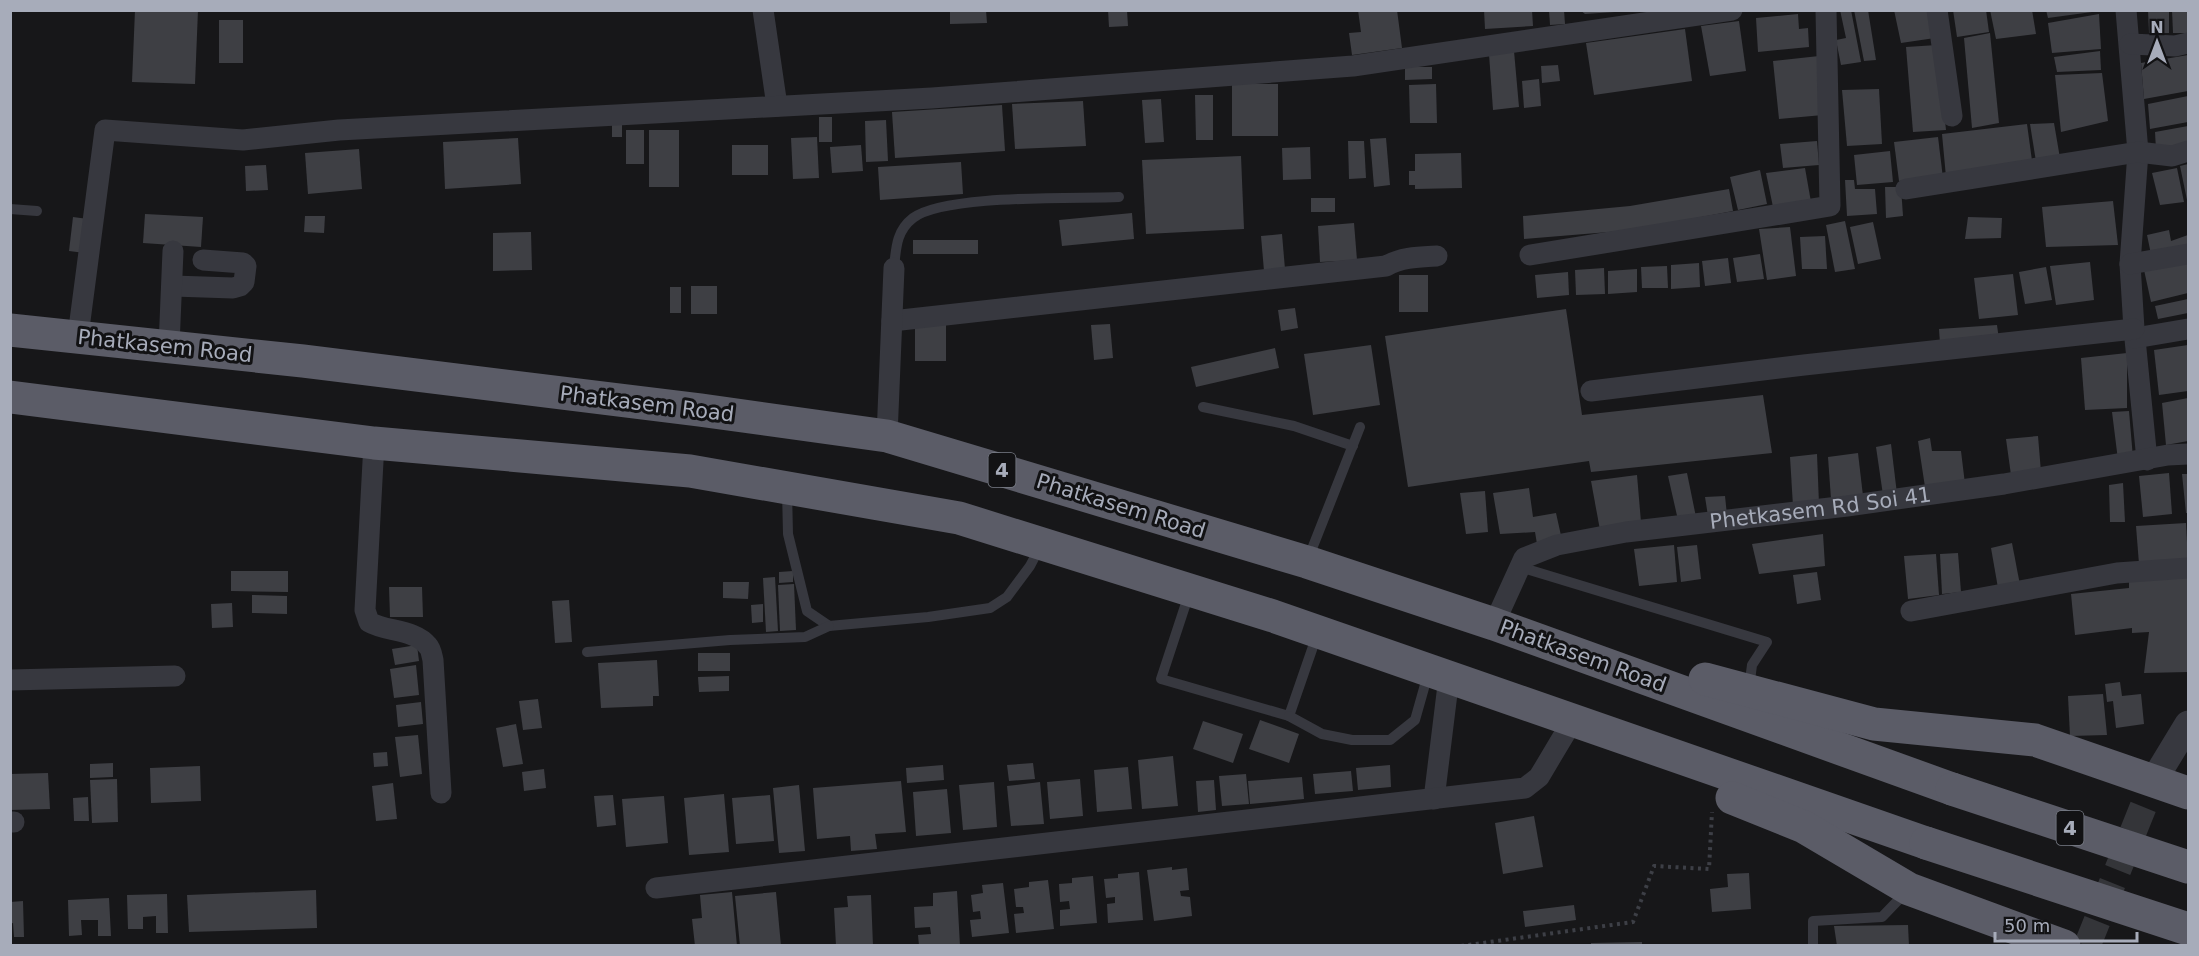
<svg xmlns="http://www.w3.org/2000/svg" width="2199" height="956" font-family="'DejaVu Sans',sans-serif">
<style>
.building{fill:#3e3f44}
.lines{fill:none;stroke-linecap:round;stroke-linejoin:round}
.tertiary-tunnel{stroke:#343539;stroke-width:27;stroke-dasharray:27 14;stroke-linecap:butt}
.path{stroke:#3d3f46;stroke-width:4;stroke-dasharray:3 4.5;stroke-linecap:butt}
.service{stroke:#37383f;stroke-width:10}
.minor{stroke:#37383f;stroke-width:21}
.tertiary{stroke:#37383f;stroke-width:27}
.trunk{stroke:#5b5c67;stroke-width:33}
.trunk-bridge{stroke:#5b5c67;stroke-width:33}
.labels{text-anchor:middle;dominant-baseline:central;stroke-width:6;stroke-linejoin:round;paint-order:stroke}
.shield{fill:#121214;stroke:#7a7e88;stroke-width:1.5}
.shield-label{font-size:20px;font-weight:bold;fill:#a7acba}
.street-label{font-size:21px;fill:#a7acba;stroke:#121214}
</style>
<rect width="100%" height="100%" fill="#171719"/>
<g class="building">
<polygon points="135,10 198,10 195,84 132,82"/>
<polygon points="950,10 986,10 987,23 950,24"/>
<polygon points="1108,10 1127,10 1128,26 1109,27"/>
<polygon points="1358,10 1397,10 1402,48 1352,55 1349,33 1361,32"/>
<polygon points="1484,10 1532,10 1533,26 1485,29"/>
<polygon points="1549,10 1564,10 1565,24 1550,25"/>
<polygon points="1580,10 1615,10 1615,12 1585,14"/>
<polygon points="1840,10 1851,10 1861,62 1841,65 1836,40 1846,38"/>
<polygon points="1854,10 1868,10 1876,60 1864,61"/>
<polygon points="1894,10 1928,10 1935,38 1901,43"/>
<polygon points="1953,10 1986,10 1989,32 1957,37"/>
<polygon points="1990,10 2032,10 2036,34 1996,39"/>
<polygon points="2046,10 2092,10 2092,12 2048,18"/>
<polygon points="2148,10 2169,10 2169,33 2149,33"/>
<polygon points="2172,10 2188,10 2188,33 2173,33"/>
<polygon points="1798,14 1799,29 1808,28 1809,47 1758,52 1756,18"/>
<polygon points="2099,14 2101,49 2052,53 2048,23"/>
<rect x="219" y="20" width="24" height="43"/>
<polygon points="1739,21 1746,71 1710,76 1701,26"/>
<polygon points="1685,29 1692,81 1594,95 1586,43"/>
<polygon points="1990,33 1999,123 1972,128 1964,38"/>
<polygon points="1937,45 1946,130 1913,132 1906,47"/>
<polygon points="1514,51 1519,107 1493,110 1489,54"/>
<polygon points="2100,51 2101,70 2057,72 2054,57"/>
<polygon points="2188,55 2188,91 2144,99 2141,63"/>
<polygon points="1819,56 1823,115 1779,119 1773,61"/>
<polygon points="1558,65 1560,81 1542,83 1541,66"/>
<polygon points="1405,67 1432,67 1432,79 1405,80"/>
<polygon points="2102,73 2108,121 2061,132 2055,75"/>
<polygon points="1539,79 1541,106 1524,108 1522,81"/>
<rect x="1232" y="84" width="46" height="52"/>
<polygon points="1436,84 1437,123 1410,123 1409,85"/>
<polygon points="1879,89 1882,144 1847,146 1842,90"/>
<polygon points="1195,95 1213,95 1213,140 1196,140"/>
<polygon points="2188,96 2188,122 2150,129 2148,104"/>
<polygon points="1161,99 1164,142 1145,143 1142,100"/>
<polygon points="1083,101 1086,146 1015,149 1012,104"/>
<polygon points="1002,105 1005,151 895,158 892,112"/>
<rect x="819" y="117" width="13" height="25"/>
<polygon points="886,120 888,161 866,162 865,121"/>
<polygon points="2054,123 2061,164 2037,168 2030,124"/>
<polygon points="2027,124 2033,168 1946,177 1942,134"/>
<rect x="612" y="125" width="10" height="12"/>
<polygon points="2188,126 2188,142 2156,150 2155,132"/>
<rect x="626" y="130" width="18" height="34"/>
<rect x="649" y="130" width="30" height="57"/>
<polygon points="817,137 819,178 793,179 791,138"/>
<polygon points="1938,137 1943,178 1899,181 1894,142"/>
<polygon points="518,138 521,184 445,189 443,142"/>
<polygon points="1386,138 1390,185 1374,187 1370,139"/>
<polygon points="1348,141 1364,141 1366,178 1349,179"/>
<polygon points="1817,141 1819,165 1783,168 1780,144"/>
<rect x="732" y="145" width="36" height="30"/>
<polygon points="861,145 863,171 832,173 830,147"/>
<polygon points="1310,147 1311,179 1283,180 1282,148"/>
<polygon points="359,149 362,189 308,194 305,153"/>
<polygon points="1890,151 1893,182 1857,185 1854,155"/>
<polygon points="1461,153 1462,188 1415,189 1415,185 1409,185 1409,171 1415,171 1415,154"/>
<polygon points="1241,156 1244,229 1146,234 1142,160"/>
<polygon points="961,162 963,194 880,200 878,167"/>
<polygon points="2188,164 2188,200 2187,200 2180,166"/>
<polygon points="266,165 268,190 246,191 245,166"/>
<polygon points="1805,168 1811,202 1773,207 1766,173"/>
<polygon points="2177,168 2184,202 2160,205 2152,173"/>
<polygon points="1760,170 1767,204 1738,210 1730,177"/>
<polygon points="1845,180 1854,180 1855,189 1875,189 1877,214 1847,216"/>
<polygon points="1885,187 1901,187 1903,216 1886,218"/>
<polygon points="1729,189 1733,211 1633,230 1524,239 1523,216 1630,206"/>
<rect x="1311" y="198" width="24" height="14"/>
<polygon points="2113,201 2118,245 2046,247 2042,207"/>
<polygon points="1132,213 1134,239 1062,246 1059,220"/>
<polygon points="145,214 203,217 201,247 143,243"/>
<polygon points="305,216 325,216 324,233 304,232"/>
<polygon points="73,217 88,219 85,253 69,251"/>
<polygon points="1968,217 2002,218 2001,238 1965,239"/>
<polygon points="1845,221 1855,269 1835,272 1826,225"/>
<polygon points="1873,222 1881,259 1858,264 1850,227"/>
<polygon points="1354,223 1357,260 1320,262 1318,226"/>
<polygon points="1790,227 1796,276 1767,280 1759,229"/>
<polygon points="2169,230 2171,241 2188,235 2188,251 2152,259 2147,235"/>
<polygon points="531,232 532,270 493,271 493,233"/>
<polygon points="1282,234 1285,269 1264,271 1261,236"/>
<polygon points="1825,236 1827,269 1802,269 1800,237"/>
<rect x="913" y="240" width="65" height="14"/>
<polygon points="1760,254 1764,279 1737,282 1733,258"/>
<polygon points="1728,258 1731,283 1705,286 1702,261"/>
<polygon points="2188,260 2188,293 2151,302 2144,270"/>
<polygon points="2090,262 2094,300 2056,305 2050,266"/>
<polygon points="1699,263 1700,287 1671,289 1671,265"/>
<polygon points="1667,266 1668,288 1642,288 1641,267"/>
<polygon points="2046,267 2052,300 2025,304 2019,272"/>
<polygon points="1604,268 1605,294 1576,295 1575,270"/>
<polygon points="1637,269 1637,292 1608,294 1608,271"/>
<polygon points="1568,272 1569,295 1537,298 1535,275"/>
<polygon points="2013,274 2018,315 1979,319 1974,278"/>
<rect x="1399" y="275" width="29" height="37"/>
<rect x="691" y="286" width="26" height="28"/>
<rect x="670" y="287" width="11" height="26"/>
<polygon points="2188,299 2188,313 2158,319 2155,306"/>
<polygon points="1295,308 1298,328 1281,331 1278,310"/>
<polygon points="1566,309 1582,415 1763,395 1772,453 1591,472 1589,461 1408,487 1385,336"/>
<rect x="915" y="324" width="31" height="37"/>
<polygon points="1110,324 1113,358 1094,360 1091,325"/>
<polygon points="1997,325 1999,340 1940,344 1939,329"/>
<polygon points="1371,345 1380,405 1313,415 1304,354"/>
<polygon points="2188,345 2188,391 2159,395 2154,350"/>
<polygon points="1275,348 1279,368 1196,387 1191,367"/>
<polygon points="2127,353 2127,408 2085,410 2081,358"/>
<polygon points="2188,398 2188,441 2166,445 2162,403"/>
<polygon points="2129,411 2133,458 2118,460 2112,412"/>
<polygon points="2038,436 2041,472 2011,475 2006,439"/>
<polygon points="1930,438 1932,451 1961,451 1965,484 1925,487 1918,441"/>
<polygon points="1891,444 1897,494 1883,495 1876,447"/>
<polygon points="1858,453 1863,496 1831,499 1828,457"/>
<polygon points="1817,454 1819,504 1793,506 1790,457"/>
<polygon points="1687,473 1696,517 1678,520 1668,476"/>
<polygon points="2169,473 2172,514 2143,517 2139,476"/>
<polygon points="2182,474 2188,474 2188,513 2186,513"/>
<polygon points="1637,475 1641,522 1600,530 1591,481"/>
<polygon points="2123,483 2125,522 2110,522 2109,485"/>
<polygon points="1529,488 1533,517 1556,513 1562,540 1537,544 1535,532 1500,534 1493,493"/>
<polygon points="1485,491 1488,532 1466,534 1460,493"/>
<polygon points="1725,496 1727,515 1708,516 1705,497"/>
<polygon points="2186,523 2188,561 2139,564 2136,526"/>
<polygon points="1823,534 1825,566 1759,574 1752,544"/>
<polygon points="2012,543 2020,585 1998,588 1991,548"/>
<polygon points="1674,545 1677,582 1639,586 1634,549"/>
<polygon points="1697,545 1701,579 1681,582 1677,547"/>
<polygon points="1958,553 1961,592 1942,594 1940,554"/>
<polygon points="1936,554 1939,595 1908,599 1904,556"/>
<polygon points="231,571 288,571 288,592 231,591"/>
<polygon points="793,571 793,582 779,583 779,572"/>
<polygon points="1817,572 1821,600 1797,604 1793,575"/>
<polygon points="775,577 778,631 766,632 763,578"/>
<polygon points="2188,577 2188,672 2144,673 2149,632 2132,633 2132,628 2075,635 2071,594 2129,588 2129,581"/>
<polygon points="723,582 749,582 748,599 723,598"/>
<polygon points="794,584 796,630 780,631 778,585"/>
<polygon points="389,587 422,587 423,617 390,617"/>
<polygon points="252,595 287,596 287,614 252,613"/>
<polygon points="569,600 572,642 555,643 552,601"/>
<polygon points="232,603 233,627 212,628 211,604"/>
<polygon points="763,604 763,622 752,623 751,605"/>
<polygon points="417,645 419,661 395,665 392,649"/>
<rect x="698" y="653" width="32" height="18"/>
<polygon points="657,660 659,696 653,696 653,706 601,708 598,663"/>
<polygon points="416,665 419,695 394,698 390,669"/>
<polygon points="729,676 729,691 699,692 698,677"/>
<polygon points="2120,682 2122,696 2141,694 2144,724 2116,728 2113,701 2107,702 2105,684"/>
<polygon points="2103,694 2107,735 2070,736 2068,696"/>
<polygon points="538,699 542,728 523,730 519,701"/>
<polygon points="421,702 423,724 398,727 396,705"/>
<polygon points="1260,720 1299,734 1289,763 1249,749"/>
<polygon points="1203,721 1243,734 1233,763 1193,749"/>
<polygon points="516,724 523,764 503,767 496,728"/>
<polygon points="418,735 422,774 400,777 395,737"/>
<polygon points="387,752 388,766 374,767 373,753"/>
<polygon points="1173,756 1178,806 1142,809 1138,760"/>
<polygon points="113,763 113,777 90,778 90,764"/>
<polygon points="1033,763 1035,779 1009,781 1007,765"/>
<polygon points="943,765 944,780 907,783 906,768"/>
<polygon points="1390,765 1391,787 1358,790 1356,768"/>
<polygon points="200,766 201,801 151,803 150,768"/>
<polygon points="1128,767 1132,809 1097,812 1094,770"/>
<polygon points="544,769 546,788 524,791 522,772"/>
<polygon points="1351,771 1353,791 1315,794 1313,774"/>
<polygon points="48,773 50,809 10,810 10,774"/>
<polygon points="1246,774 1249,804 1222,806 1219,776"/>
<polygon points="1302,777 1304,799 1250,804 1248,781"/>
<polygon points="117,779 118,822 92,823 90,780"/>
<polygon points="1080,779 1083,816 1050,819 1047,782"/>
<polygon points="1214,780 1216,810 1198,812 1196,781"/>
<polygon points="901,781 906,832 875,834 877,849 851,851 850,836 817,839 813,788"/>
<polygon points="994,782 997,827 963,830 959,785"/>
<polygon points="1040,782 1044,824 1011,826 1007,786"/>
<polygon points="393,783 397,819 376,821 372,786"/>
<polygon points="799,785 805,851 779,853 773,788"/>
<polygon points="947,789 951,833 916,836 913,792"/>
<polygon points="724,794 729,852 689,855 684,798"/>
<polygon points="613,795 616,825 597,827 594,796"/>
<polygon points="770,795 774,841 736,844 732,798"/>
<polygon points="664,796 668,843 626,847 622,799"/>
<polygon points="88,797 89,821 74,821 73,798"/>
<polygon points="1534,816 1543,867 1503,874 1495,823"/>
<polygon points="1172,867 1172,870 1187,868 1189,890 1180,891 1181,896 1190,897 1192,916 1154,921 1147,870"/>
<polygon points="1139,872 1143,920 1108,923 1107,904 1115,903 1115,897 1106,898 1104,879 1118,878 1118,874"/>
<polygon points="1749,873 1751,909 1712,912 1710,889 1728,887 1727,874"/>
<polygon points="1093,876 1097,923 1060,926 1060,910 1070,909 1069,901 1060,902 1059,884 1072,883 1072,878"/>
<polygon points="1048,880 1054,929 1016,933 1014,914 1024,913 1023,907 1016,907 1014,889 1029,887 1029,882"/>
<polygon points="1003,883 1009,933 972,937 970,920 981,919 980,911 973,912 971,895 983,893 982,885"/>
<polygon points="316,890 317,928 189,932 187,895"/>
<polygon points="957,891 960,946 919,946 918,935 931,934 930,927 915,928 914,907 933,906 933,893"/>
<polygon points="732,892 737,946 695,946 692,919 702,918 700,895"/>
<polygon points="776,892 781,946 740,946 735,896"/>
<polygon points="167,894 168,933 156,933 156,916 143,917 143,929 128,929 127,895"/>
<polygon points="871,895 873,946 836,946 834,908 848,907 847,896"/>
<polygon points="109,898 111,936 98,936 98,920 81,920 82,935 69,936 68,900"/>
<polygon points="23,901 24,937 14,937 13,923 10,924 10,902"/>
<polygon points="1574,905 1576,920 1525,927 1523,911"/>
<polygon points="1908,925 1909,946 1837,946 1834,926"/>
<polygon points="1642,942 1642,946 1591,946 1591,943"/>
</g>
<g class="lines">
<polyline class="tertiary-tunnel" points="2087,946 2154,780"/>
<polyline class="path" points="1461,946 1633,922 1654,866 1709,869 1712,812"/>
<g class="service">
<polyline points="10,209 37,211"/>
<path d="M894 268C896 249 896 231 913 218 945 194 1075 199 1119 197"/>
<polyline points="1203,407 1294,426 1353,446"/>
<polyline points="787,491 788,534 807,611 829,626 928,617 990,608 1007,597 1030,566 1040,547"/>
<polyline points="1308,559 1360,427"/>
<polyline points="1520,567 1767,642 1752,665 1749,688"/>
<polyline points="1189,594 1161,679 1289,716 1317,635"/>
<polyline points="587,652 730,640 805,637 829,626"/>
<polyline points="1289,716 1322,734 1352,740 1390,740 1415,720 1428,674"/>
<polyline points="1813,946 1813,921 1882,917 1906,892"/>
</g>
<g class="minor">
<polyline points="763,10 777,106"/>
<polyline points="1937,10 1952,116"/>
<polyline points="2126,10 2138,152 2130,264 2134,329 2147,460"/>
<polyline points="2130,44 2175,46 2188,43"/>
<polyline points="1906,189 2138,152 2172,156 2188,151"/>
<polyline points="1530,255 1830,206 1826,10"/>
<polyline points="2130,264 2188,254"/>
<polyline points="173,286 233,288 240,286 244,282 246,266 243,263 203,260"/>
<path d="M892 321 1386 266C1402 257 1419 257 1437 256"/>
<polyline points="78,336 105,130 243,140 339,130 932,98 1353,66 1732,10"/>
<polyline points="2135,338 2188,329"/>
<polyline points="169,346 173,251"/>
<polyline points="1591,391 1804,365 2134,329"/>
<polyline points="887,436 894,268"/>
<path d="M374 443 365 610 369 622C386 632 415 629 428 646 431 649 432 656 433 660L441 793"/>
<polyline points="1911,611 2117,573 2188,568"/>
<path id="s1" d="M1494 624 1524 558 1557 545 1626 532 1847 506 2004 484 2168 455 2188 454"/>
<polyline points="10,680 175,676"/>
<polyline points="1434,799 1449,677"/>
<polyline points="10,822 14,822"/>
<polyline points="656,888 1525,788 1539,777 1573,720"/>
</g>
<polyline class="tertiary" points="2154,780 2188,724"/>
<g class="trunk">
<polyline points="10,330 303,361 700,410 887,436 1307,562 1494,624 1952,789"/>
<polyline points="10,397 374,443 690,471 959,518 1273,616 1926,843"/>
<polyline points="1705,679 1874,724 2035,740 2188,793"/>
<polyline points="1732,798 1804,827 1909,889 2064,946"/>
</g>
<g class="trunk-bridge">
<polyline points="1952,789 2188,867"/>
<polyline points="1926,843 2188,929"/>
</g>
</g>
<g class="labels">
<g class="shield">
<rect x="988.5" y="453" width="27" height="34" rx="4.5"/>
<rect x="2056.5" y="811" width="27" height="34" rx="4.5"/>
</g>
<g class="shield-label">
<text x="1002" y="470">4</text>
<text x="2070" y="828">4</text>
</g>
<g class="street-label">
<text transform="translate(165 346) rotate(6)">Phatkasem Road</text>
<text transform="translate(647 404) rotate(7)">Phatkasem Road</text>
<text transform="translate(1121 506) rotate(17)">Phatkasem Road</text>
<text stroke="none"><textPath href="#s1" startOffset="374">Phetkasem Rd Soi 41</textPath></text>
<text transform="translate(1583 656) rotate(20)">Phatkasem Road</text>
</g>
</g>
<rect width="2199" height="956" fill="none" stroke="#a7acba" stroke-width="24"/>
<g transform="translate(2157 42)" stroke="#121214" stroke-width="4.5" paint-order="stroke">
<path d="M0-4.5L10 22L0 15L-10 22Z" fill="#a7acba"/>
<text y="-9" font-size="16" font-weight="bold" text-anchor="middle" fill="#a7acba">N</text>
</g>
<path d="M1995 932v9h142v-9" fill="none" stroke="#a7acba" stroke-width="3"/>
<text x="2004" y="932" font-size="18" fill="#a7acba" stroke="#121214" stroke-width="4.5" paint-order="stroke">50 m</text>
</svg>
